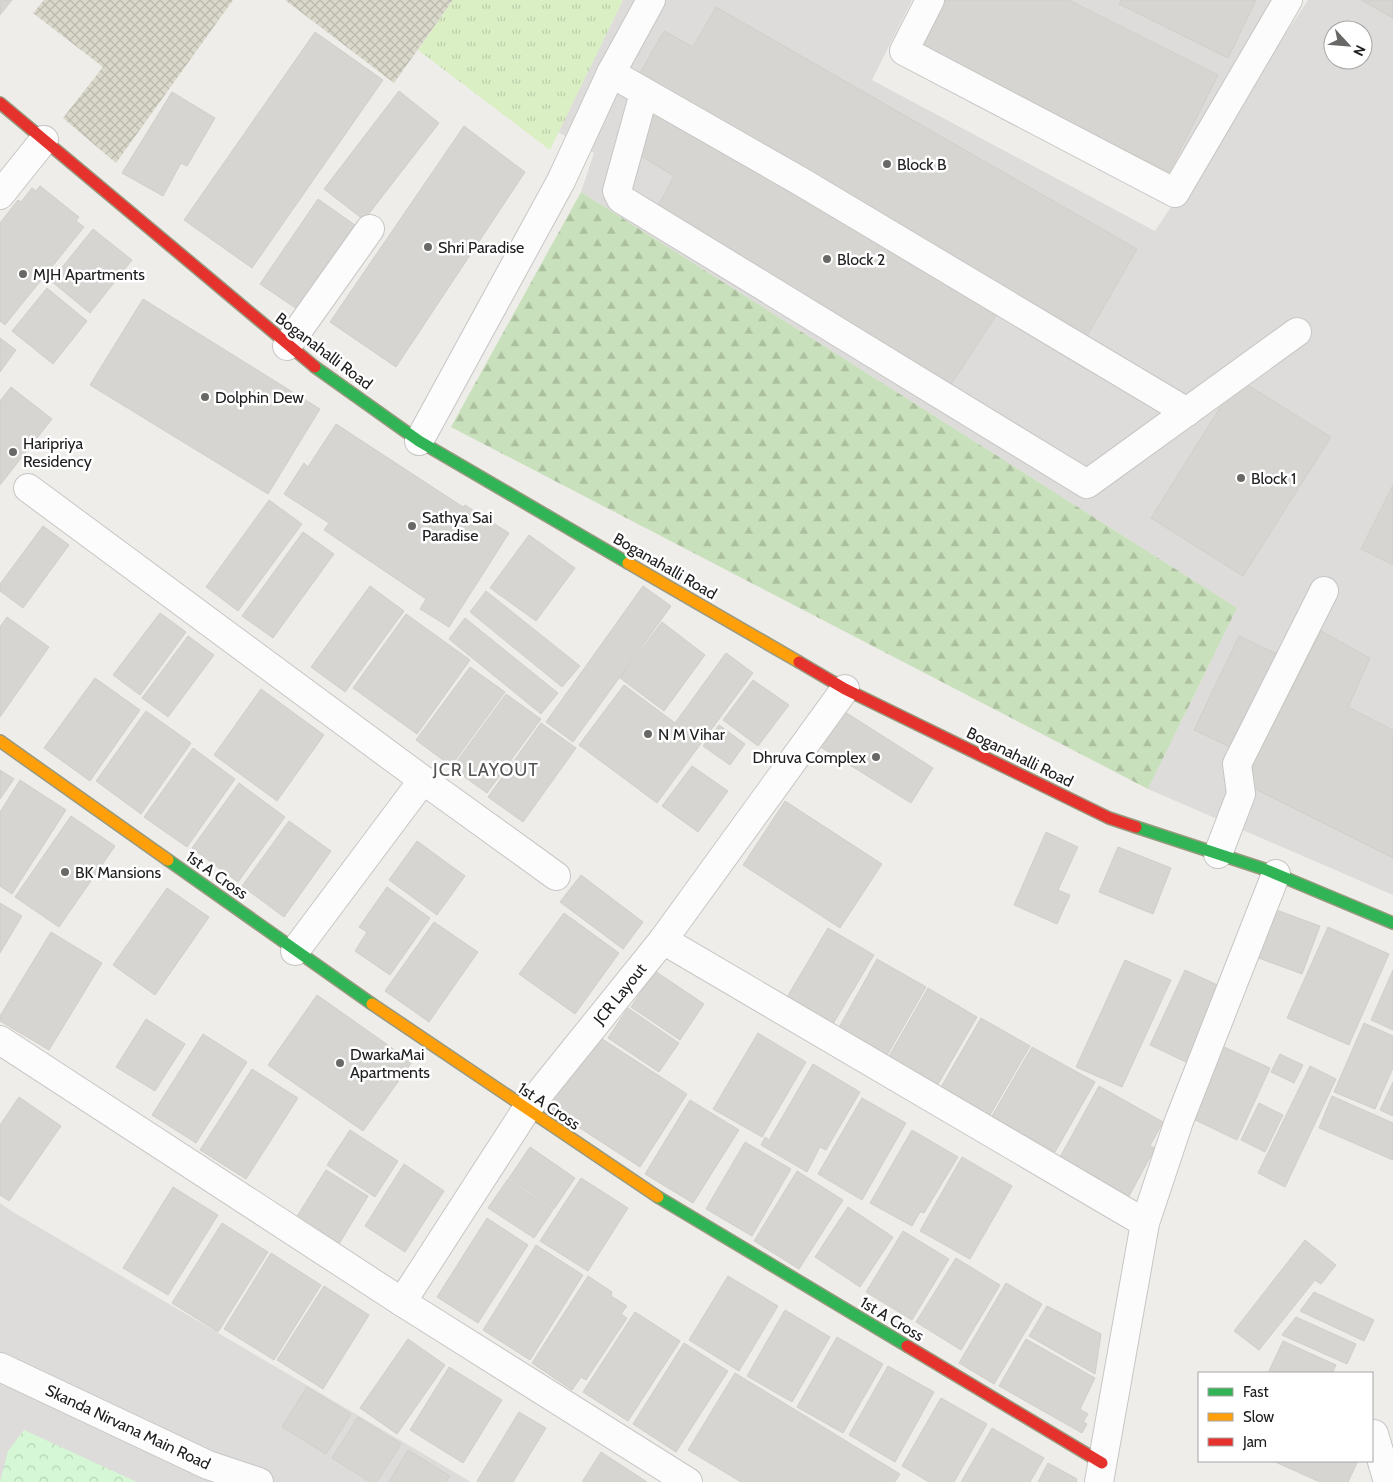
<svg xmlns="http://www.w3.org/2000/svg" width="1393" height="1482" font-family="Cabin,sans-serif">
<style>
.residential{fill:#dedcda;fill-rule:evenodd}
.construction{fill:url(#construction-cross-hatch)}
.grass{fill:url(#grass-tufts)}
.forest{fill:url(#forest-firs)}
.park{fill:url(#park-crowns)}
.building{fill:#d7d5d1;stroke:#d2ceca}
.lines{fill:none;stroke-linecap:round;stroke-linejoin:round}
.street-casing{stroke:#c7c6c5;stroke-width:30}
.fast-casing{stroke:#98997f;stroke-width:14}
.slow-casing{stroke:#98997f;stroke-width:14}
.jam-casing{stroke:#98997f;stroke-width:14}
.street{stroke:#fdfcfc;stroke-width:28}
.fast{stroke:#30b455;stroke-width:11}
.slow{stroke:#ff9f0a;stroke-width:11}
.jam{stroke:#e5322d;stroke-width:11}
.poi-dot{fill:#686866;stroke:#fff;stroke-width:2}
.labels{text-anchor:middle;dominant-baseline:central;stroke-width:5;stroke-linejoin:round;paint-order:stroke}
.poi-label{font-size:16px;fill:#202020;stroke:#fff;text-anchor:start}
.street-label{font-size:16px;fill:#202020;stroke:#fff}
.neighbourhood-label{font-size:18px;letter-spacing:1px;fill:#535353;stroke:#fff}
</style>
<defs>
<pattern id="construction-cross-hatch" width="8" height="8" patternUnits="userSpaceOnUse" patternTransform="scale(1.25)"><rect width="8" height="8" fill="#d9d8ca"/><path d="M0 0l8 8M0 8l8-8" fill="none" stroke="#bab9ad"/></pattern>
<pattern id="grass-tufts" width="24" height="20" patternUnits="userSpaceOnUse" patternTransform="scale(1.25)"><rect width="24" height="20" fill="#dbefc5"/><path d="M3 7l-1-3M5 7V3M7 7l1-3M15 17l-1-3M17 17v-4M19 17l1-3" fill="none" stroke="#bccda9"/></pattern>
<pattern id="forest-firs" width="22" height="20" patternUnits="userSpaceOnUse" patternTransform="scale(1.25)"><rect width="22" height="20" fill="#c8e0bb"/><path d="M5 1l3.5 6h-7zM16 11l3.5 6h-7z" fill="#acc0a0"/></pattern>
<pattern id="park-crowns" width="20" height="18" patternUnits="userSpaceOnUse" patternTransform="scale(1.25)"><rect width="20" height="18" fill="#d5f7d5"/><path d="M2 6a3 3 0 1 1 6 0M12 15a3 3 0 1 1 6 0" fill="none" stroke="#b7d3b7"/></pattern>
</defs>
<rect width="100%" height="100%" fill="#efede9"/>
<g class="residential">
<path d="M623 0H912L872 80 1155 231 1180 193 903 52 929 0H1293L1185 186 1308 0H1393V895L1148 789 1237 608 581 192 594 153 558 132ZM1333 30H1363V60H1333Z"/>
<polygon points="0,1203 13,1212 471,1482 0,1482"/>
</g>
<g class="construction">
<polygon points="44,0 233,0 116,163 63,118 103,67 33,13"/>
<polygon points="285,0 453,0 394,83"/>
</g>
<polygon class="grass" points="453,0 623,0 550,150 418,50"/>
<polygon class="forest" points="581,192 1237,608 1148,789 451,427"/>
<polygon class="park" points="24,1430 137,1482 0,1482 8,1451"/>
<g class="building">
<polygon points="0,0 12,0 0,15"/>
<polygon points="939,0 1069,0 1218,75 1169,172 916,46"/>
<polygon points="1121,0 1256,0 1228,58 1119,4"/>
<polygon points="1361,0 1393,0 1393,18"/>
<polygon points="716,7 1137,249 1086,338 636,80 664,31 693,47"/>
<polygon points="315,32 383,80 252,268 184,220"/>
<polygon points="399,91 439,123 364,220 324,189"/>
<polygon points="172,92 215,118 187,166 181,163 163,196 122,173"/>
<polygon points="659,107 999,311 950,386 657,208 674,176 633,151"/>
<polygon points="464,126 525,172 396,367 330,322"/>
<polygon points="40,186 79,217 76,221 84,227 5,325 0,321 0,223 18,200 21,202 32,188 36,191"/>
<polygon points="318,199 355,225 297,309 260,284"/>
<polygon points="93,229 132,260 90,313 51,281"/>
<polygon points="47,288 87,321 53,364 12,331"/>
<polygon points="143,299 320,409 268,494 90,385"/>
<polygon points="0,338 16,350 0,372"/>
<polygon points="1238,379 1331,437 1243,576 1151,518"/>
<polygon points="11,387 52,419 0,485 0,401"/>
<polygon points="336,424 463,507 465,505 509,533 449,627 420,609 426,599 324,530 329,523 284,494 304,463 308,467"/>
<polygon points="1393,485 1393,565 1361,549"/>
<polygon points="269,500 302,524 238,611 206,587"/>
<polygon points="43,526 69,545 23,608 0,591 0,584"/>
<polygon points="303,532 334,554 273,638 242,616"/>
<polygon points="529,535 575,568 536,621 490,588"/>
<polygon points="370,586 404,611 345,692 311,667"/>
<polygon points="643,586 671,606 573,742 546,722"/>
<polygon points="486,591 580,666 562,687 470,612"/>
<polygon points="160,613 186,632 140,695 113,675"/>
<polygon points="406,614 470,660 417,734 353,688"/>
<polygon points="7,617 49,647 0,717 0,627"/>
<polygon points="465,618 558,693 541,714 449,639"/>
<polygon points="662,622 705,655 664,711 620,678"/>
<polygon points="1321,631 1370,658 1348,707 1393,730 1393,858 1243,783"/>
<polygon points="188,636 214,655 168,717 142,698"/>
<polygon points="1239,636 1283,657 1239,751 1194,730"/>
<polygon points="726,653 753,673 657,803 579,745 624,685 675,723"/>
<polygon points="470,667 505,692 451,766 416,740"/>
<polygon points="95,678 140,710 90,781 44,748"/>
<polygon points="753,680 789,705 758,746 723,720"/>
<polygon points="261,689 324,735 277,801 214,755"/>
<polygon points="506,694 541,719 487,793 452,768"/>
<polygon points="842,710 933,768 911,803 819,746"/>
<polygon points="146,711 191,743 141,814 96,781"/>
<polygon points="541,723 576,748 523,822 488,797"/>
<polygon points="719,725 745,744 730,765 703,746"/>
<polygon points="193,748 235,779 187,847 144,817"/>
<polygon points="692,766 728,791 698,832 662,806"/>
<polygon points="0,770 14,779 0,799"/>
<polygon points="20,780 66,810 12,894 0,886 0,812"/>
<polygon points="239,783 285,817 238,882 192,848"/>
<polygon points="785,801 882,864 840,928 743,865"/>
<polygon points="71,816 115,846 59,927 15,897"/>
<polygon points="289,821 331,851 284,917 242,886"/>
<polygon points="1046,832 1078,847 1058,890 1070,895 1057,924 1014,905"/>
<polygon points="417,841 465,876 437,915 389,880"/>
<polygon points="1118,847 1171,868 1153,914 1099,892"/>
<polygon points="581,875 643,922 623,949 560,902"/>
<polygon points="387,887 430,918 390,975 355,951 367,932 359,927"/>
<polygon points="167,888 209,917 155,995 113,965"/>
<polygon points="0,903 22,916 0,953"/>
<polygon points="1271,908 1320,926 1302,974 1253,956"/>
<polygon points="564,913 619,953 575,1014 519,974"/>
<polygon points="434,922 478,952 429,1022 385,991"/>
<polygon points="1328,927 1389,954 1349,1045 1287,1018"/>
<polygon points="828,928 874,955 833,1024 787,997"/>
<polygon points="51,932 102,963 49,1050 0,1021 0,1016"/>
<polygon points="877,959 926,987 886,1057 838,1029"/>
<polygon points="1125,960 1171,980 1122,1087 1076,1067"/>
<polygon points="1185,970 1224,988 1188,1063 1150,1045"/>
<polygon points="1393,970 1393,1030 1371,1020"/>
<polygon points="655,971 704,1004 680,1040 631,1007"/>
<polygon points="928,988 977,1017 937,1086 888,1058"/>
<polygon points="317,995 412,1062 363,1131 268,1065"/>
<polygon points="628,1008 679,1043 659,1072 608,1038"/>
<polygon points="981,1018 1030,1046 990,1115 941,1087"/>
<polygon points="146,1019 185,1044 155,1091 116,1067"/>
<polygon points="1364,1023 1393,1036 1393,1068 1375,1109 1334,1092"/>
<polygon points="593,1033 687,1094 640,1167 546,1106"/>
<polygon points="758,1033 806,1062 762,1137 713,1109"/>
<polygon points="203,1034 247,1062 196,1143 152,1115"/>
<polygon points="1222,1046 1270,1068 1237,1140 1189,1117"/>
<polygon points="1032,1047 1095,1082 1055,1152 992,1116"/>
<polygon points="1280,1054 1303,1065 1294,1083 1271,1072"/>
<polygon points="813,1064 860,1092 826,1150 820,1147 807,1172 761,1145 765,1137 769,1140"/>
<polygon points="1310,1066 1336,1079 1285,1187 1258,1173"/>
<polygon points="252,1069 298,1098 246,1179 200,1150"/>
<polygon points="1393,1082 1393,1116 1380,1110"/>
<polygon points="1099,1086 1163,1122 1150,1146 1155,1148 1128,1198 1059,1159"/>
<polygon points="1332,1096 1393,1123 1393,1160 1319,1128"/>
<polygon points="19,1097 61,1126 9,1201 0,1195 0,1125"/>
<polygon points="862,1098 906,1123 862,1200 818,1174"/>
<polygon points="690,1100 739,1130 693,1203 645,1174"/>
<polygon points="1259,1103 1283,1115 1265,1152 1241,1140"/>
<polygon points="350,1130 398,1161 375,1197 327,1165"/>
<polygon points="912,1130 958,1157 924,1213 920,1212 912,1226 870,1203"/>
<polygon points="745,1142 791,1169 752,1236 706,1209"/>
<polygon points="530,1147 575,1178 554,1209 509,1178"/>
<polygon points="962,1157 1012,1186 970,1259 920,1231"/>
<polygon points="404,1164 444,1191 405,1252 365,1226"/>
<polygon points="326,1170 368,1196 339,1244 296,1218"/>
<polygon points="797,1171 843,1200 799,1269 754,1241"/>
<polygon points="581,1178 628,1208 588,1271 540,1241"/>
<polygon points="508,1179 553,1210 534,1238 488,1208"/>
<polygon points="173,1187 218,1215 168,1295 123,1268"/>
<polygon points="848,1207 893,1237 860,1287 815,1257"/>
<polygon points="487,1218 528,1245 478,1323 437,1297"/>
<polygon points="222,1223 268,1252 218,1332 172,1303"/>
<polygon points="903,1231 949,1259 912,1320 866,1292"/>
<polygon points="1305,1240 1336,1265 1321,1284 1315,1280 1259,1350 1234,1331"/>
<polygon points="536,1245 583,1275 530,1360 483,1330"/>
<polygon points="271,1253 321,1285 274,1360 224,1329"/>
<polygon points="956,1258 1000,1285 961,1350 916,1322"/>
<polygon points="588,1276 612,1292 611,1296 627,1306 621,1314 627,1318 586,1380 581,1377 572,1390 532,1363"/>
<polygon points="728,1276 778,1306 739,1371 689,1340"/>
<polygon points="1006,1283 1042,1304 994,1384 959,1363"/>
<polygon points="324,1286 369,1315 323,1389 277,1360"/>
<polygon points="1314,1292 1374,1320 1364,1341 1300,1311"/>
<polygon points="1047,1306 1101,1334 1095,1374 1029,1336"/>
<polygon points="785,1310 830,1337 792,1402 747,1376"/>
<polygon points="635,1312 680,1341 628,1421 583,1392"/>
<polygon points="1296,1317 1356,1344 1347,1364 1282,1335"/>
<polygon points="837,1337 883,1364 843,1433 797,1407"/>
<polygon points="408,1339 445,1365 397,1434 360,1408"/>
<polygon points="1026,1339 1095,1378 1080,1409 1088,1414 1083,1422 1087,1424 1082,1433 999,1386"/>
<polygon points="1283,1341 1336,1365 1332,1373 1268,1373"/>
<polygon points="684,1343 728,1371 676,1452 633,1424"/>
<polygon points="888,1366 934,1392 895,1462 849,1435"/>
<polygon points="449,1367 502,1400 463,1463 410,1430"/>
<polygon points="735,1373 900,1474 895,1482 741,1482 688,1450"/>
<polygon points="307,1387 351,1414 326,1454 282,1427"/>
<polygon points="941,1398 987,1424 954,1482 929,1482 902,1466"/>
<polygon points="519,1412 546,1428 513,1482 479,1482 477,1481"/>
<polygon points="358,1417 401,1444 377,1482 370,1482 332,1458"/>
<polygon points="992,1428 1044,1458 1030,1482 961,1482"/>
<polygon points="408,1450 450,1476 446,1482 389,1482"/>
<polygon points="601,1452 647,1482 582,1482"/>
<polygon points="1273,1461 1358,1461 1348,1482 1320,1482"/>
<polygon points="1048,1463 1077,1479 1076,1482 1038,1482"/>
</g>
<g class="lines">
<defs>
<g id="street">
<polyline points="930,0 904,51 1175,193 1288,0"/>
<polyline points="611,73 800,181 1187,412"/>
<polyline points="644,93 617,191 621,199 1087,484 1297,332"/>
<polyline points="0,195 44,140"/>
<polyline points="287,346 370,229"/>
<polyline points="419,441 561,181 611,73 651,0"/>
<polyline points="28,488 423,780 556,876"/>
<polyline points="1218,854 1241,794 1237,764 1324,591"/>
<polyline points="663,940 1145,1223"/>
<polyline points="295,951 423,780"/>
<polyline points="0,1040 402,1302 688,1482"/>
<polyline points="402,1302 526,1110 663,940 845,689"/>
<polyline points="0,1367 208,1465 259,1482"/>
<polyline points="1374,1434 1388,1482"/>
<polyline points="1099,1482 1145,1223 1179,1121 1276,874"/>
</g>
<g id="fast">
<polyline points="315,367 419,441 628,563"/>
<polyline points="1136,827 1264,869 1393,923"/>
<polyline points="168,860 372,1004"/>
<polyline points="658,1197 907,1346"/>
</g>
<g id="slow">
<polyline points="628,563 799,662"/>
<polyline points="0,741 168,860"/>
<polyline points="372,1004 658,1197"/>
</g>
<g id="jam">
<polyline points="0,103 315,367"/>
<polyline points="799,662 845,689 1109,818 1136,827"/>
<polyline points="907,1346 1102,1463"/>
</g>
</defs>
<use href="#street" class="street-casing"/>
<use href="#fast" class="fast-casing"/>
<use href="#slow" class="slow-casing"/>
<use href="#jam" class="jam-casing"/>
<use href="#street" class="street"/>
<use href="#fast" class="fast"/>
<use href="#slow" class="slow"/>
<use href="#jam" class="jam"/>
</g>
<g class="poi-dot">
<circle cx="887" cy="164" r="5"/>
<circle cx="428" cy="247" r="5"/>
<circle cx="827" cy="259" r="5"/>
<circle cx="23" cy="274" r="5"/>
<circle cx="205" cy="397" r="5"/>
<circle cx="13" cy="452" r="5"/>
<circle cx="1241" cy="478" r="5"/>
<circle cx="412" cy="526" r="5"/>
<circle cx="648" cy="734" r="5"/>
<circle cx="876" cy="757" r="5"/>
<circle cx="65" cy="872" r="5"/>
<circle cx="340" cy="1063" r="5"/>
</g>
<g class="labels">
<g class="poi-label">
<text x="897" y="164">Block B</text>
<text x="438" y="247">Shri Paradise</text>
<text x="837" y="259">Block 2</text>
<text x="33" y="274">MJH Apartments</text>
<text x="215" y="397">Dolphin Dew</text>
<text x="23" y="443">Haripriya<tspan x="23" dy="18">Residency</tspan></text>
<text x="1251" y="478">Block 1</text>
<text x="422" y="517">Sathya Sai<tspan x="422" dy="18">Paradise</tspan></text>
<text x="658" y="734">N M Vihar</text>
<text x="866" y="757" text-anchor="end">Dhruva Complex</text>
<text x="75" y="872">BK Mansions</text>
<text x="350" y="1054">DwarkaMai<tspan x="350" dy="18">Apartments</tspan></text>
</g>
<g class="street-label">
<text transform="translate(324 351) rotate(37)">Boganahalli Road</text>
<text transform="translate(665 566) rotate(30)">Boganahalli Road</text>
<text transform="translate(1020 757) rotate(26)">Boganahalli Road</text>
<text transform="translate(217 875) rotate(35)">1st A Cross</text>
<text transform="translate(620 994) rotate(-51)">JCR Layout</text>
<text transform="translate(549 1106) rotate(34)">1st A Cross</text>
<text transform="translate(892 1319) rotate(31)">1st A Cross</text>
<text transform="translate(128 1427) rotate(25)">Skanda Nirvana Main Road</text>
</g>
<g class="neighbourhood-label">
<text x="486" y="770">JCR LAYOUT</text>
</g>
</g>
<rect x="1198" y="1372" width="175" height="90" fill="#ffffff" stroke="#a6a6a6"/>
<rect x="1208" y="1388" width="25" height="8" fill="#30b455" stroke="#a6a6a6"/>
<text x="1243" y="1397" font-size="15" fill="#202020">Fast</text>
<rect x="1208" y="1413" width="25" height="8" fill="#ff9f0a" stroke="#a6a6a6"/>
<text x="1243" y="1422" font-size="15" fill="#202020">Slow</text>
<rect x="1208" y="1438" width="25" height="8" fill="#e5322d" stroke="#a6a6a6"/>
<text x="1243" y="1447" font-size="15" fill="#202020">Jam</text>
<g transform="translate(1348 45) rotate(116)"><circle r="24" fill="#ffffff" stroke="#a6a6a6"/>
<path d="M0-4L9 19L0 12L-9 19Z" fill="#686866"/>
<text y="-8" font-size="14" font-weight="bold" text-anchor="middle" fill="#202020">N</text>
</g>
</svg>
